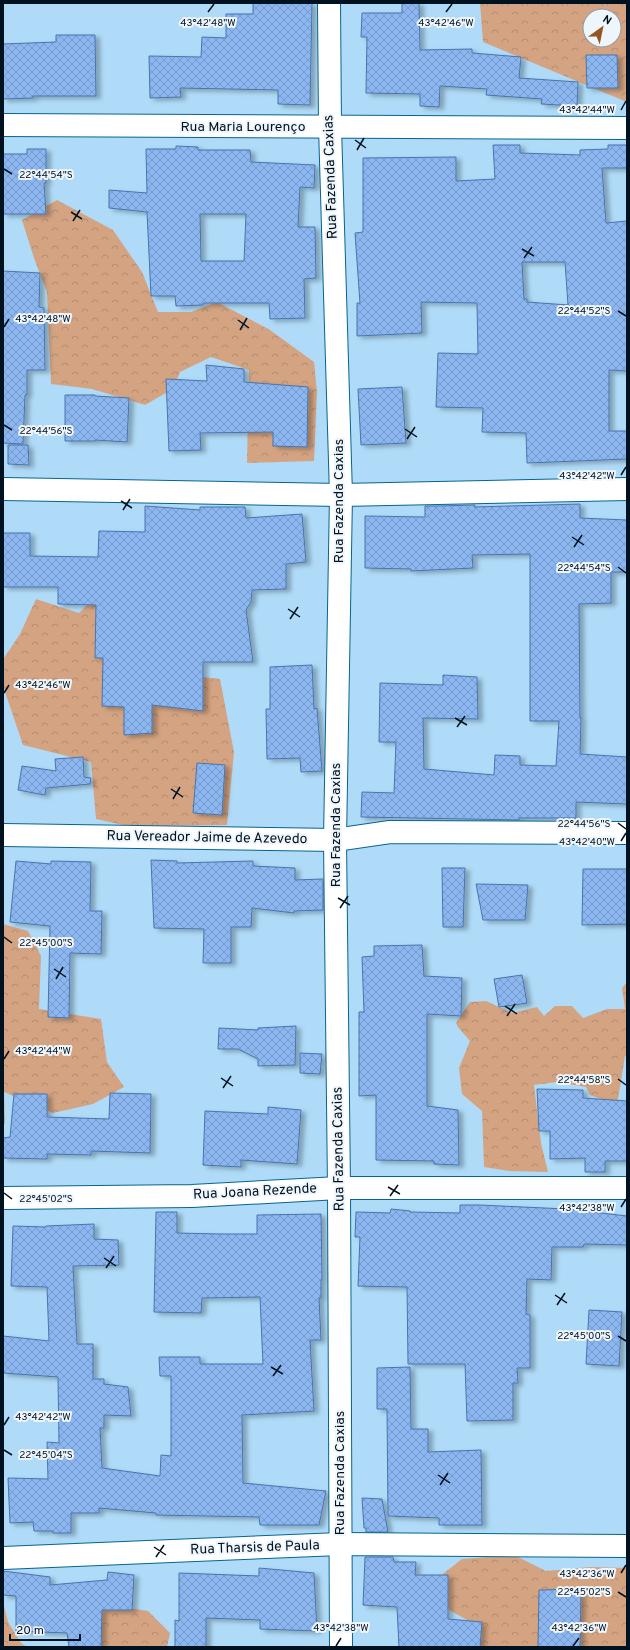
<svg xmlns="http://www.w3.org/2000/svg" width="630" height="1650" font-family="Overpass,sans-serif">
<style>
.forest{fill:url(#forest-crowns);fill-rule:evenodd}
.building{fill:url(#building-cross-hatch);stroke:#4974ad;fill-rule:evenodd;filter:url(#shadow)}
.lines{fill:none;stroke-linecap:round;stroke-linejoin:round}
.minor-casing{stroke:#05658f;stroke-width:24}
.minor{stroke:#fff;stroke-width:22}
.ticks{fill:none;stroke:#00121f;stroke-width:1.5}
.labels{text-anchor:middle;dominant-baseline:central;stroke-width:4;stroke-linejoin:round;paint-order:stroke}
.street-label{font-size:14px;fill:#00121f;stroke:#eff6fb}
.ticks-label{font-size:10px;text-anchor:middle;fill:#00121f;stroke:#eff6fb;stroke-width:4;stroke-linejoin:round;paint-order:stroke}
</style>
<defs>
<pattern id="forest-crowns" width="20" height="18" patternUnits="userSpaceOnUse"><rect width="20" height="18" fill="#d4a482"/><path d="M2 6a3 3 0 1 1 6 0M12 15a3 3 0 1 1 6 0" fill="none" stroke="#b48c70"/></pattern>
<pattern id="building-cross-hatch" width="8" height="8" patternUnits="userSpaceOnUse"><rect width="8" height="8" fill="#8bb6ef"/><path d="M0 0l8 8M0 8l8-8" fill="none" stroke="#769bcc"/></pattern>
<filter id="shadow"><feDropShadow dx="4.5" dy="2.5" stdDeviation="2" flood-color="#0004"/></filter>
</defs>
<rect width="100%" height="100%" fill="#afdbf8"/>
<g class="forest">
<path d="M480 3H627V102L483 42ZM590 16H614V40H590Z"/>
<polygon points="57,200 113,230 142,272 158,312 191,312 217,302 270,330 314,362 317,392 314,461 247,463 249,370 211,357 180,372 173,389 145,405 92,389 51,384 47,292 34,258 22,220"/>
<polygon points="97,595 148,671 220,679 234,752 227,825 128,826 96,819 91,762 23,745 3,686 3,664 4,658 20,634 36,599 79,613"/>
<polygon points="3,924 28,931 41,956 39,1009 101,1019 107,1062 124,1087 93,1104 53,1113 4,1092 5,1123 3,1125"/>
<polygon points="627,982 627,1056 625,1056 617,1105 590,1095 586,1087 557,1082 534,1085 541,1143 548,1172 509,1171 484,1167 482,1111 462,1094 459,1068 470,1041 458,1027 456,1023 470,1002 486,1001 512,1013 537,1007 544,1016 555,1006 572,1006 583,1018 607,1009 625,1009 622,988"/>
<polygon points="514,1555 546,1571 590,1567 627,1568 627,1647 475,1647 480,1627 449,1610 439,1577 462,1559"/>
<polygon points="3,1602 8,1622 21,1643 27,1647 3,1647"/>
<polygon points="109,1605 148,1611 170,1633 167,1647 89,1647 90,1611"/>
</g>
<g class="building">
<polygon points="253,3 312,3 310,105 278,104 278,90 180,88 181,97 150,98 149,56 201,57 202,37 226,38 226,14 253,14"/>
<polygon points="402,3 419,3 420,50 472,49 472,53 521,57 519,78 578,82 577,106 541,104 542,99 486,95 487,89 440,86 439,107 420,106 420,94 366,93 367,37 361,37 362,13 402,13"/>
<polygon points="56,35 95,35 96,96 33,96 33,98 3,99 3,44 56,42"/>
<polygon points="586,55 617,55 618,88 587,88"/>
<path d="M493 145H520V153L580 155V150L608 149V145H627V168H602L606 223 627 221V371L609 370V431H627V459L527 463 526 433 482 432 483 408 436 407 438 353 478 354 477 303 421 302 422 333 357 336V303H360L355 233 363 232V158L456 157V181L495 179ZM522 262H565L568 305 527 302V299H524Z"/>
<path d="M176 146 198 147V150H250L251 162 315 165 314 188 300 187 298 227H315L316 278 304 279 305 318 270 319 269 303H203V305L176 306 175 296H151L147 212 109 208V190L147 193 146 149H176ZM200 214H246L244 261H201Z"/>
<polygon points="27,149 46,149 46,183 44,183 46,214 3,214 3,154 27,154"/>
<polygon points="3,271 40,273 39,307 44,308 45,370 27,370 27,395 25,395 23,444 3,443"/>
<polygon points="206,365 244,369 244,382 308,387 307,447 273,446 273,432 200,433 201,450 169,451 166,379 207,381"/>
<polygon points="402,387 406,443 361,445 358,389"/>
<polygon points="65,395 95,395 95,396 129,398 127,442 95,440 95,441 65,441"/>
<polygon points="8,445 28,445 29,465 8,464"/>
<polygon points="580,504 580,518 627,520 627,572 611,572 611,603 579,604 580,718 581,718 580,754 627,757 627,804 576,802 576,818 519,818 519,820 361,817 362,792 394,793 396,742 379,742 380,683 443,685 443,675 477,677 478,719 423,718 424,769 494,775 495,755 520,756 520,765 556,766 559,721 530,721 530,554 472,555 473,568 411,571 411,569 365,568 365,516 425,517 425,506 437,506 475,505 474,507"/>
<polygon points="145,506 200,510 200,507 245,507 246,518 302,514 306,562 286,564 286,589 252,590 251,602 246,610 253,662 203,662 203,711 152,705 152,733 124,735 124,707 102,706 103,658 95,658 96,605 58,604 58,587 3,587 3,533 30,533 30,556 98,557 99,531 145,532"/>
<polygon points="312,665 314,709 317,708 322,771 301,772 300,758 267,759 266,709 270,709 270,667"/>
<polygon points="83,757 84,777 91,778 90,784 46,788 45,795 18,790 22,766 56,771 55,759"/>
<polygon points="197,763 225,765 222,815 193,813"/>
<polygon points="151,860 177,861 177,863 253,861 253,866 295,868 295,880 323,879 323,910 294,911 294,913 252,908 251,927 231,927 231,963 203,963 204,929 154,928"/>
<polygon points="16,861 51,864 51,861 91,862 90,911 102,911 101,954 70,953 69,1018 48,1017 50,926 10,922"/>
<polygon points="442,868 465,868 463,927 443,927"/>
<polygon points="583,869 627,869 627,924 582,925"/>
<polygon points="476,884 528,885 525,920 483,920"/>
<polygon points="422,945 424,976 462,978 461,1016 427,1014 427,1106 458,1110 459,1165 434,1164 434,1161 376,1160 376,1095 359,1096 359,1012 364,1012 362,957 374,956 374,946"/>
<polygon points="522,975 527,1003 499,1007 494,979"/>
<polygon points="296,1026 295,1065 258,1066 258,1059 238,1049 218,1049 219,1028 258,1030 258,1028"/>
<polygon points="300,1053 322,1054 320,1074 300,1073"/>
<polygon points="537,1089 583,1090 583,1098 627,1101 627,1161 605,1161 605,1172 585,1172 585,1158 550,1159 550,1131 539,1131"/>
<polygon points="110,1093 151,1094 150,1153 91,1151 91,1155 47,1154 47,1159 3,1158 3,1138 10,1137 14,1094 47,1094 47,1117 109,1119"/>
<polygon points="268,1107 301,1110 297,1164 241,1160 241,1167 203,1165 205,1111 268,1114"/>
<polygon points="460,1205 479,1205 566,1209 627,1216 627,1245 584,1244 583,1247 552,1247 551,1280 527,1279 526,1314 530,1315 530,1368 517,1368 518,1383 513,1383 513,1420 467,1421 465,1364 408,1364 407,1287 358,1286 360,1237 355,1237 356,1212 390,1213 391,1209 410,1211 410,1212 460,1213"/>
<polygon points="156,1212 177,1212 177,1233 220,1234 257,1234 257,1215 321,1214 322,1280 321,1280 321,1298 319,1298 321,1340 310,1340 314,1411 242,1415 243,1483 326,1491 319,1525 260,1525 259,1517 156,1515 156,1513 99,1508 99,1513 71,1513 71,1533 53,1533 53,1531 34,1531 33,1522 10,1523 8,1478 48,1479 47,1442 59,1443 58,1377 3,1373 3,1336 49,1341 47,1287 11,1286 13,1226 46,1227 46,1226 94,1224 94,1239 118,1240 119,1265 73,1266 77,1344 93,1344 93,1379 104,1379 104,1384 128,1387 131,1416 104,1415 104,1428 100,1428 102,1468 160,1476 161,1455 171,1456 171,1376 160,1376 159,1357 200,1357 200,1364 263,1364 260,1297 202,1298 201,1313 154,1312"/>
<polygon points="589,1310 622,1312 619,1366 586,1364"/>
<polygon points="410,1367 411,1429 428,1429 428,1452 481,1450 482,1525 439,1525 439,1518 388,1516 387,1409 377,1409 377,1368"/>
<polygon points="362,1498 382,1499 388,1532 366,1532 366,1528 364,1528"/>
<polygon points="365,1557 393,1557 394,1562 416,1562 415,1575 448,1575 448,1619 482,1622 480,1647 399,1647 397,1607 363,1605"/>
<polygon points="259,1568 314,1573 317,1631 260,1629 260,1620 206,1618 206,1647 175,1647 175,1620 179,1621 179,1573 259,1576"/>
<polygon points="3,1571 50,1577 50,1585 107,1580 108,1572 134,1575 132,1610 102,1610 101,1647 69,1647 67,1633 16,1631 16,1596 3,1595"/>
<polygon points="581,1589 580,1647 538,1647 539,1590"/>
</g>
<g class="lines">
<defs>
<g id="minor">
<polyline points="329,3 330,127 341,495 335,840 339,1188 341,1647"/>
<polyline points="3,125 627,128"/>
<polyline points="3,489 341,495 627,489"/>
<polyline points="3,835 335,840 390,832 627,833"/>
<polyline points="3,1198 192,1196 339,1188 627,1188"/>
<polyline points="3,1558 340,1544 627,1546"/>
</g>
</defs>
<use href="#minor" class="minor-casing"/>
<use href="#minor" class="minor"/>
</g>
<path class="ticks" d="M208 12 214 4M446 12 452 4M621 110 626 101M355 140 366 148M357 150 364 138M4 169 12 174M71 212 82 219M73 221 80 210M522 249 534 256M524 258 532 247M618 311 626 316M238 320 249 328M4 327 9 319M240 330 247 318M4 425 12 430M405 429 417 437M407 439 415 427M621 475 626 467M121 501 132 508M123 510 130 499M572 537 584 545M574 547 582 535M618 567 626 573M288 609 300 617M290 619 298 607M4 693 9 685M455 718 467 725M457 727 465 716M171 789 183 797M173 799 180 787M618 823 626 829M621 841 626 833M338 898 350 905M340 908 348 896M4 937 12 943M54 969 66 977M56 979 63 967M505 1006 517 1014M507 1016 515 1004M4 1059 9 1051M221 1078 233 1086M618 1079 626 1085M223 1088 231 1076M388 1187 400 1194M4 1193 12 1199M390 1196 398 1185M621 1207 626 1199M104 1258 116 1266M106 1268 114 1256M555 1295 567 1303M557 1305 565 1293M618 1336 626 1341M271 1367 283 1374M273 1376 281 1365M4 1425 9 1417M4 1450 12 1455M438 1475 450 1483M440 1485 448 1473M154 1547 166 1555M156 1557 164 1545M621 1573 626 1565M618 1592 626 1597M336 1646 341 1638M573 1646 579 1638"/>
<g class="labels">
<g class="street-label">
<text x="243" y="127">Rua Maria Lourenço</text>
<text transform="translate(331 177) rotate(-92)">Rua Fazenda Caxias</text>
<text transform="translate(339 501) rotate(-90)">Rua Fazenda Caxias</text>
<text transform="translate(336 825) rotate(-90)">Rua Fazenda Caxias</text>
<text transform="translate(207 838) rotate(1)">Rua Vereador Jaime de Azevedo</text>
<text transform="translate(339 1149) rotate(-91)">Rua Fazenda Caxias</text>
<text transform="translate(255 1192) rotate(-3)">Rua Joana Rezende</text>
<text transform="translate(340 1473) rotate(-90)">Rua Fazenda Caxias</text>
<text transform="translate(255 1548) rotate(-2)">Rua Tharsis de Paula</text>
</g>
</g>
<g class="ticks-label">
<text x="208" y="26">43°42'48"W</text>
<text x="446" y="26">43°42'46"W</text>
<text x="587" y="113">43°42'44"W</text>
<text x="46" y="178">22°44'54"S</text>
<text x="584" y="314">22°44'52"S</text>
<text x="43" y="322">43°42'48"W</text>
<text x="46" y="434">22°44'56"S</text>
<text x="587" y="479">43°42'42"W</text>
<text x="584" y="571">22°44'54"S</text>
<text x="43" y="688">43°42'46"W</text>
<text x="584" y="827">22°44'56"S</text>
<text x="587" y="845">43°42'40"W</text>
<text x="46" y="946">22°45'00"S</text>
<text x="43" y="1054">43°42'44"W</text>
<text x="584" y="1083">22°44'58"S</text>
<text x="46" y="1202">22°45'02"S</text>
<text x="587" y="1211">43°42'38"W</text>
<text x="584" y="1339">22°45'00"S</text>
<text x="43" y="1420">43°42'42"W</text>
<text x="46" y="1458">22°45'04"S</text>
<text x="587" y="1577">43°42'36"W</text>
<text x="584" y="1595">22°45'02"S</text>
<text x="341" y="1631">43°42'38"W</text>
<text x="579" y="1631">43°42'36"W</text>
</g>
<rect width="630" height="1650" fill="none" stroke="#00121f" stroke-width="8"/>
<g transform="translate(602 28) rotate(33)"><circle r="19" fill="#eff6fb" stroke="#8f9ba3"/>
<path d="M0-3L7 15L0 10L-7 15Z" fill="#965520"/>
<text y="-6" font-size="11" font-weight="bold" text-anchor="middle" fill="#00121f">N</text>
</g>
<path d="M10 1634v6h70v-6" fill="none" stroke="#00121f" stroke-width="2"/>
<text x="16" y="1634" font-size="12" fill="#00121f" stroke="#eff6fb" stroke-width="3" paint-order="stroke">20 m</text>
</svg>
